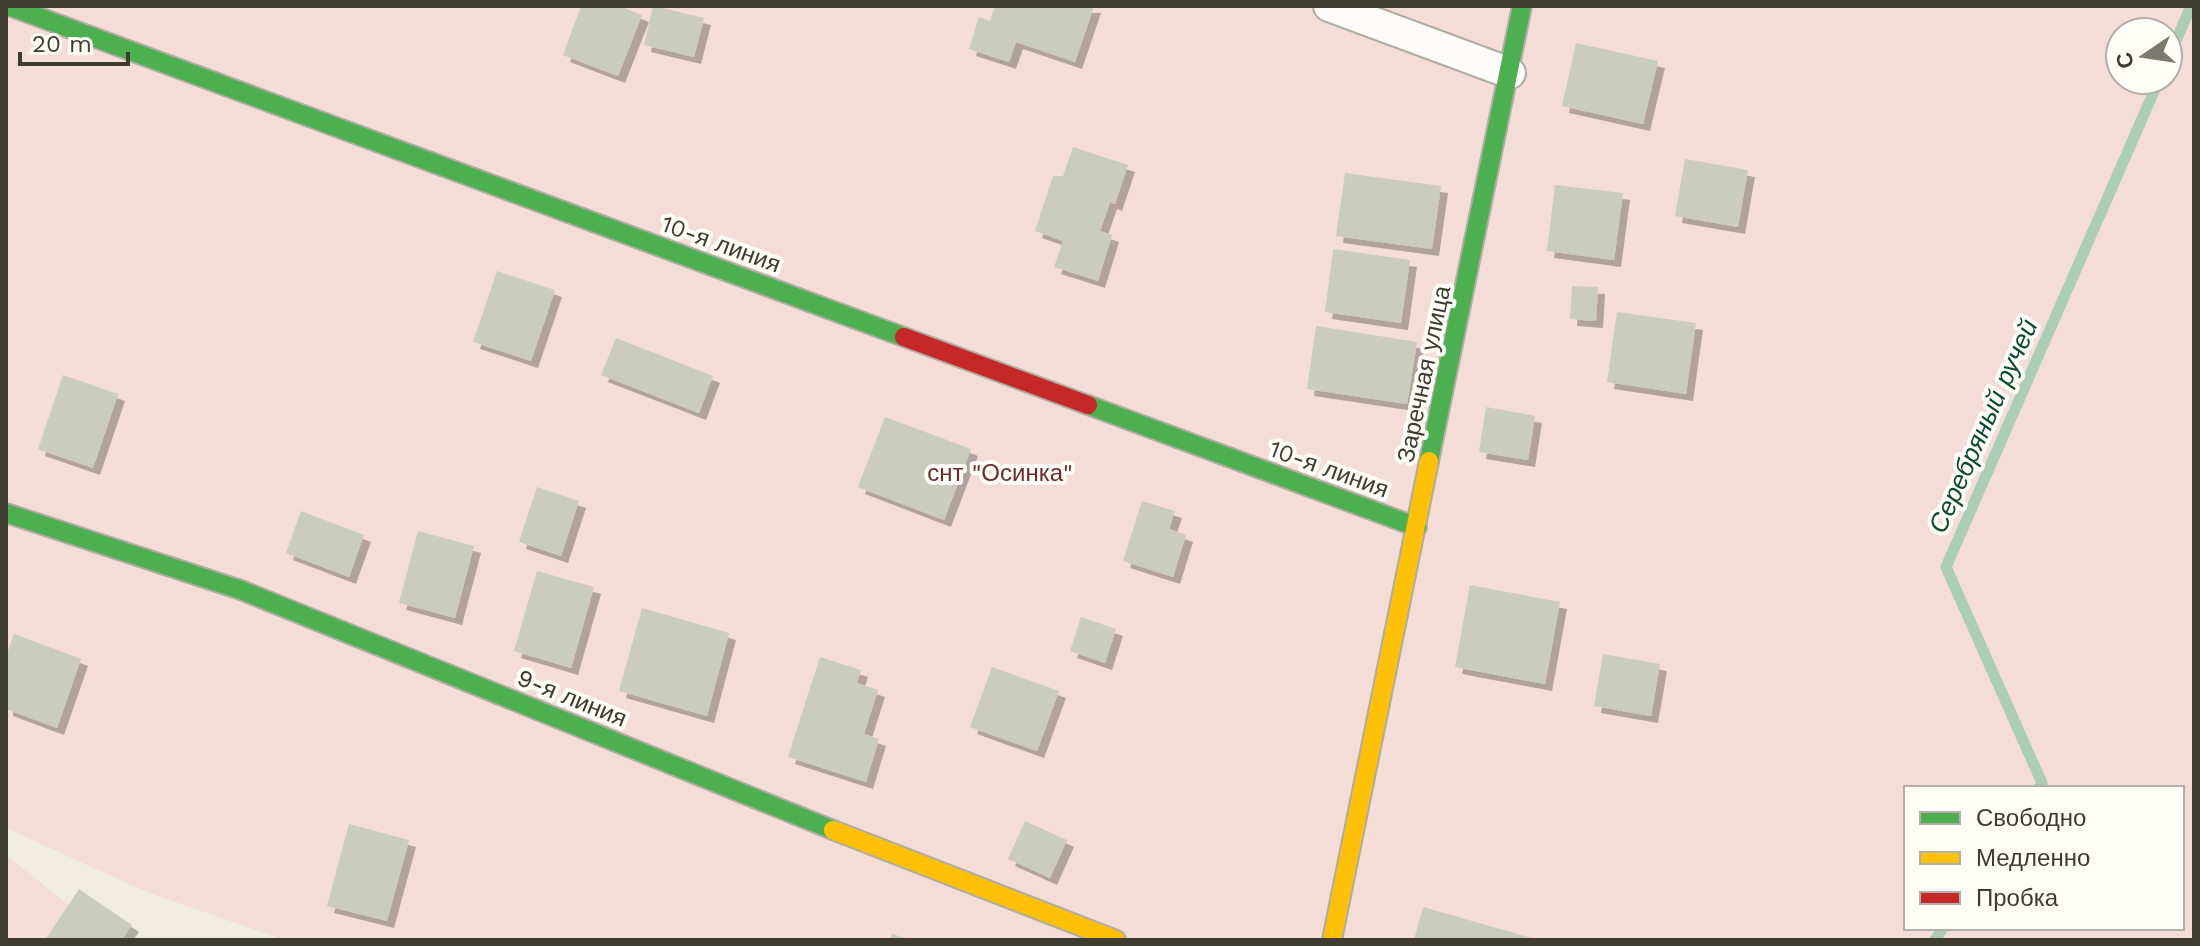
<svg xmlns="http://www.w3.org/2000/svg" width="2200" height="946" font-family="'Work Sans',sans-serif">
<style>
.green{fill:#f3ddd6;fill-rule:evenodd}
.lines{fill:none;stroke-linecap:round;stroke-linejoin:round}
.stream{stroke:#abcdb7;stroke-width:11}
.building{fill:#caccbd;filter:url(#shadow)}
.street-casing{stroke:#afaca1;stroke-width:34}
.fast-casing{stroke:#afaca1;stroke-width:22}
.slow-casing{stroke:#afaca1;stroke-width:22}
.jam-casing{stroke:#afaca1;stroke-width:22}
.street{stroke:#fdfcfa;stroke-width:30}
.fast{stroke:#4caf50;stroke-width:18}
.slow{stroke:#ffc107;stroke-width:18}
.jam{stroke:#c62828;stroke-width:18}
.labels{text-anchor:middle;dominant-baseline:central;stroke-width:8;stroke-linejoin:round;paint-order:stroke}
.street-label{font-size:24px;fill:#3e3b31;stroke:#fffdf8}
.park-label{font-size:24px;fill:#6c2a2a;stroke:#fffdf8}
.water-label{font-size:26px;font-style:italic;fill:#084a30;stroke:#fffdf8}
</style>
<defs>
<filter id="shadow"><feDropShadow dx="7" dy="7" stdDeviation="0" flood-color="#0004"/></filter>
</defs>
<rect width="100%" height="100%" fill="#f0ecdf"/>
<g class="green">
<path d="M6 6H2194V940H285L147 892 6 828ZM2120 32H2168V80H2120ZM1906 788H2182V928H1906Z"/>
<polygon points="6,855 112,940 6,940"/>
</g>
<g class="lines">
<g class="stream">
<polyline points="2168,59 2191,6"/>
<polyline points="2039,788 2042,783 1946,567 2159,80"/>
<polyline points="1935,940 1943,928"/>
</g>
</g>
<g class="building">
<polygon points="581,6 619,6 642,15 618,76 563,55"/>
<polygon points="653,6 704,18 694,57 644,45"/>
<polygon points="995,6 1094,6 1075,62 1016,42 1009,62 969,49 979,17 990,21"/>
<polygon points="1576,43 1658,61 1643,124 1562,106"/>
<polygon points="1073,147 1128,165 1115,204 1110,202 1100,231 1112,235 1098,281 1054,267 1063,241 1035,231 1053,176 1063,176"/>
<polygon points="1685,159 1748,170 1738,227 1675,216"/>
<polygon points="1345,173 1441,186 1432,249 1336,236"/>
<polygon points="1555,185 1623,193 1614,260 1547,251"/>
<polygon points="1333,249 1410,260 1401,323 1325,312"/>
<polygon points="497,271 555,290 531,361 473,342"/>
<polygon points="1572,286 1598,287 1596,321 1570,319"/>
<polygon points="1617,312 1696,323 1686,394 1607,382"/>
<polygon points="1316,326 1417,342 1407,404 1307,389"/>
<polygon points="616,338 713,376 699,413 601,375"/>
<polygon points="63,375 118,394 93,468 38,449"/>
<polygon points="1486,407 1535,416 1528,460 1479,452"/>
<polygon points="885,417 971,449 944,520 858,487"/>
<polygon points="537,487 579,501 561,556 519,542"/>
<polygon points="1142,501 1175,511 1169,529 1186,535 1173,577 1123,561"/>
<polygon points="301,511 364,535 349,577 286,553"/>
<polygon points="418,531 474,546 455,618 399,603"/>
<polygon points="537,571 594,587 571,668 514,651"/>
<polygon points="1470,585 1560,602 1545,684 1455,667"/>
<polygon points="642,608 729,633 707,716 619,691"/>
<polygon points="1081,617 1116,629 1105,663 1070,651"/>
<polygon points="14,634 81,659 57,728 6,709 6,656"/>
<polygon points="1603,654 1660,664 1651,716 1594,706"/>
<polygon points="820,657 861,670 857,683 878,690 864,734 879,739 866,782 788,757"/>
<polygon points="992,667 1059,691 1037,751 970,727"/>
<polygon points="1025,821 1067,840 1050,878 1008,859"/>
<polygon points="349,824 409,840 387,921 327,906"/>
<polygon points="79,889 132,925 121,940 45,940"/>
<polygon points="1423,907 1535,939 1535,940 1414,940"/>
<polygon points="892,934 909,939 909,940 890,940"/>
</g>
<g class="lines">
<defs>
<polyline id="street" points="1329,6 1510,73"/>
<g id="fast">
<polyline points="9,6 904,337"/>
<polyline points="1088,405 1417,527"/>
<polyline points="1429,461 1522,6"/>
<polyline points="6,513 241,590 833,830"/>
</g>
<g id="slow">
<polyline points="833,830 1116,940"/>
<polyline points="1332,940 1429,461"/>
</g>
<polyline id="jam" points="904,337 1088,405"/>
</defs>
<use href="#street" class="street-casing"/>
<use href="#fast" class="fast-casing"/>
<use href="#slow" class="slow-casing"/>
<use href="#jam" class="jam-casing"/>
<use href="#street" class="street"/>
<use href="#fast" class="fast"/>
<use href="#slow" class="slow"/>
<use href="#jam" class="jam"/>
</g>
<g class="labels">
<g class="street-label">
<text transform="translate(721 244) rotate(20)">10-я линия</text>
<text transform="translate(1424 374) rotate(-78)">Заречная улица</text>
<text transform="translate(1329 469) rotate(20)">10-я линия</text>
<text transform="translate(572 698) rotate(22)">9-я линия</text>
</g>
<g class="park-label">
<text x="1000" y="473">снт "Осинка"</text>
</g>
<g class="water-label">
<text transform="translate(1983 426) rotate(-66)">Серебряный ручей</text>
</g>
</g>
<rect width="2200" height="946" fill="none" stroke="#3e3b31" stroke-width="16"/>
<rect x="1904" y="786" width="280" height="144" fill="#fffdf8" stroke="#b2afa8" stroke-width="2"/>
<rect x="1920" y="812" width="40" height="12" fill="#4caf50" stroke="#b2afa8" stroke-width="2"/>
<text x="1976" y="826" font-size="24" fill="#3e3b31">Свободно</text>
<rect x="1920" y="852" width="40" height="12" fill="#ffc107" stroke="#b2afa8" stroke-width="2"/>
<text x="1976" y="866" font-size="24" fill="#3e3b31">Медленно</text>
<rect x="1920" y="892" width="40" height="12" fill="#c62828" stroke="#b2afa8" stroke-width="2"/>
<text x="1976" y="906" font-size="24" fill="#3e3b31">Пробка</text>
<g transform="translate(2144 56) rotate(257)"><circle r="38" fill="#fffdf8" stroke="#b2afa8" stroke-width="2"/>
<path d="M0-6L14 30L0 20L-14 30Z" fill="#7c796e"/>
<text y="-12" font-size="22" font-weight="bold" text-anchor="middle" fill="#3e3b31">С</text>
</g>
<path d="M20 52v12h108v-12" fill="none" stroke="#3e3b31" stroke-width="4"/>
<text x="32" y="52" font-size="24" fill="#3e3b31" stroke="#fffdf8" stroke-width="6" paint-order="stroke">20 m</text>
</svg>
